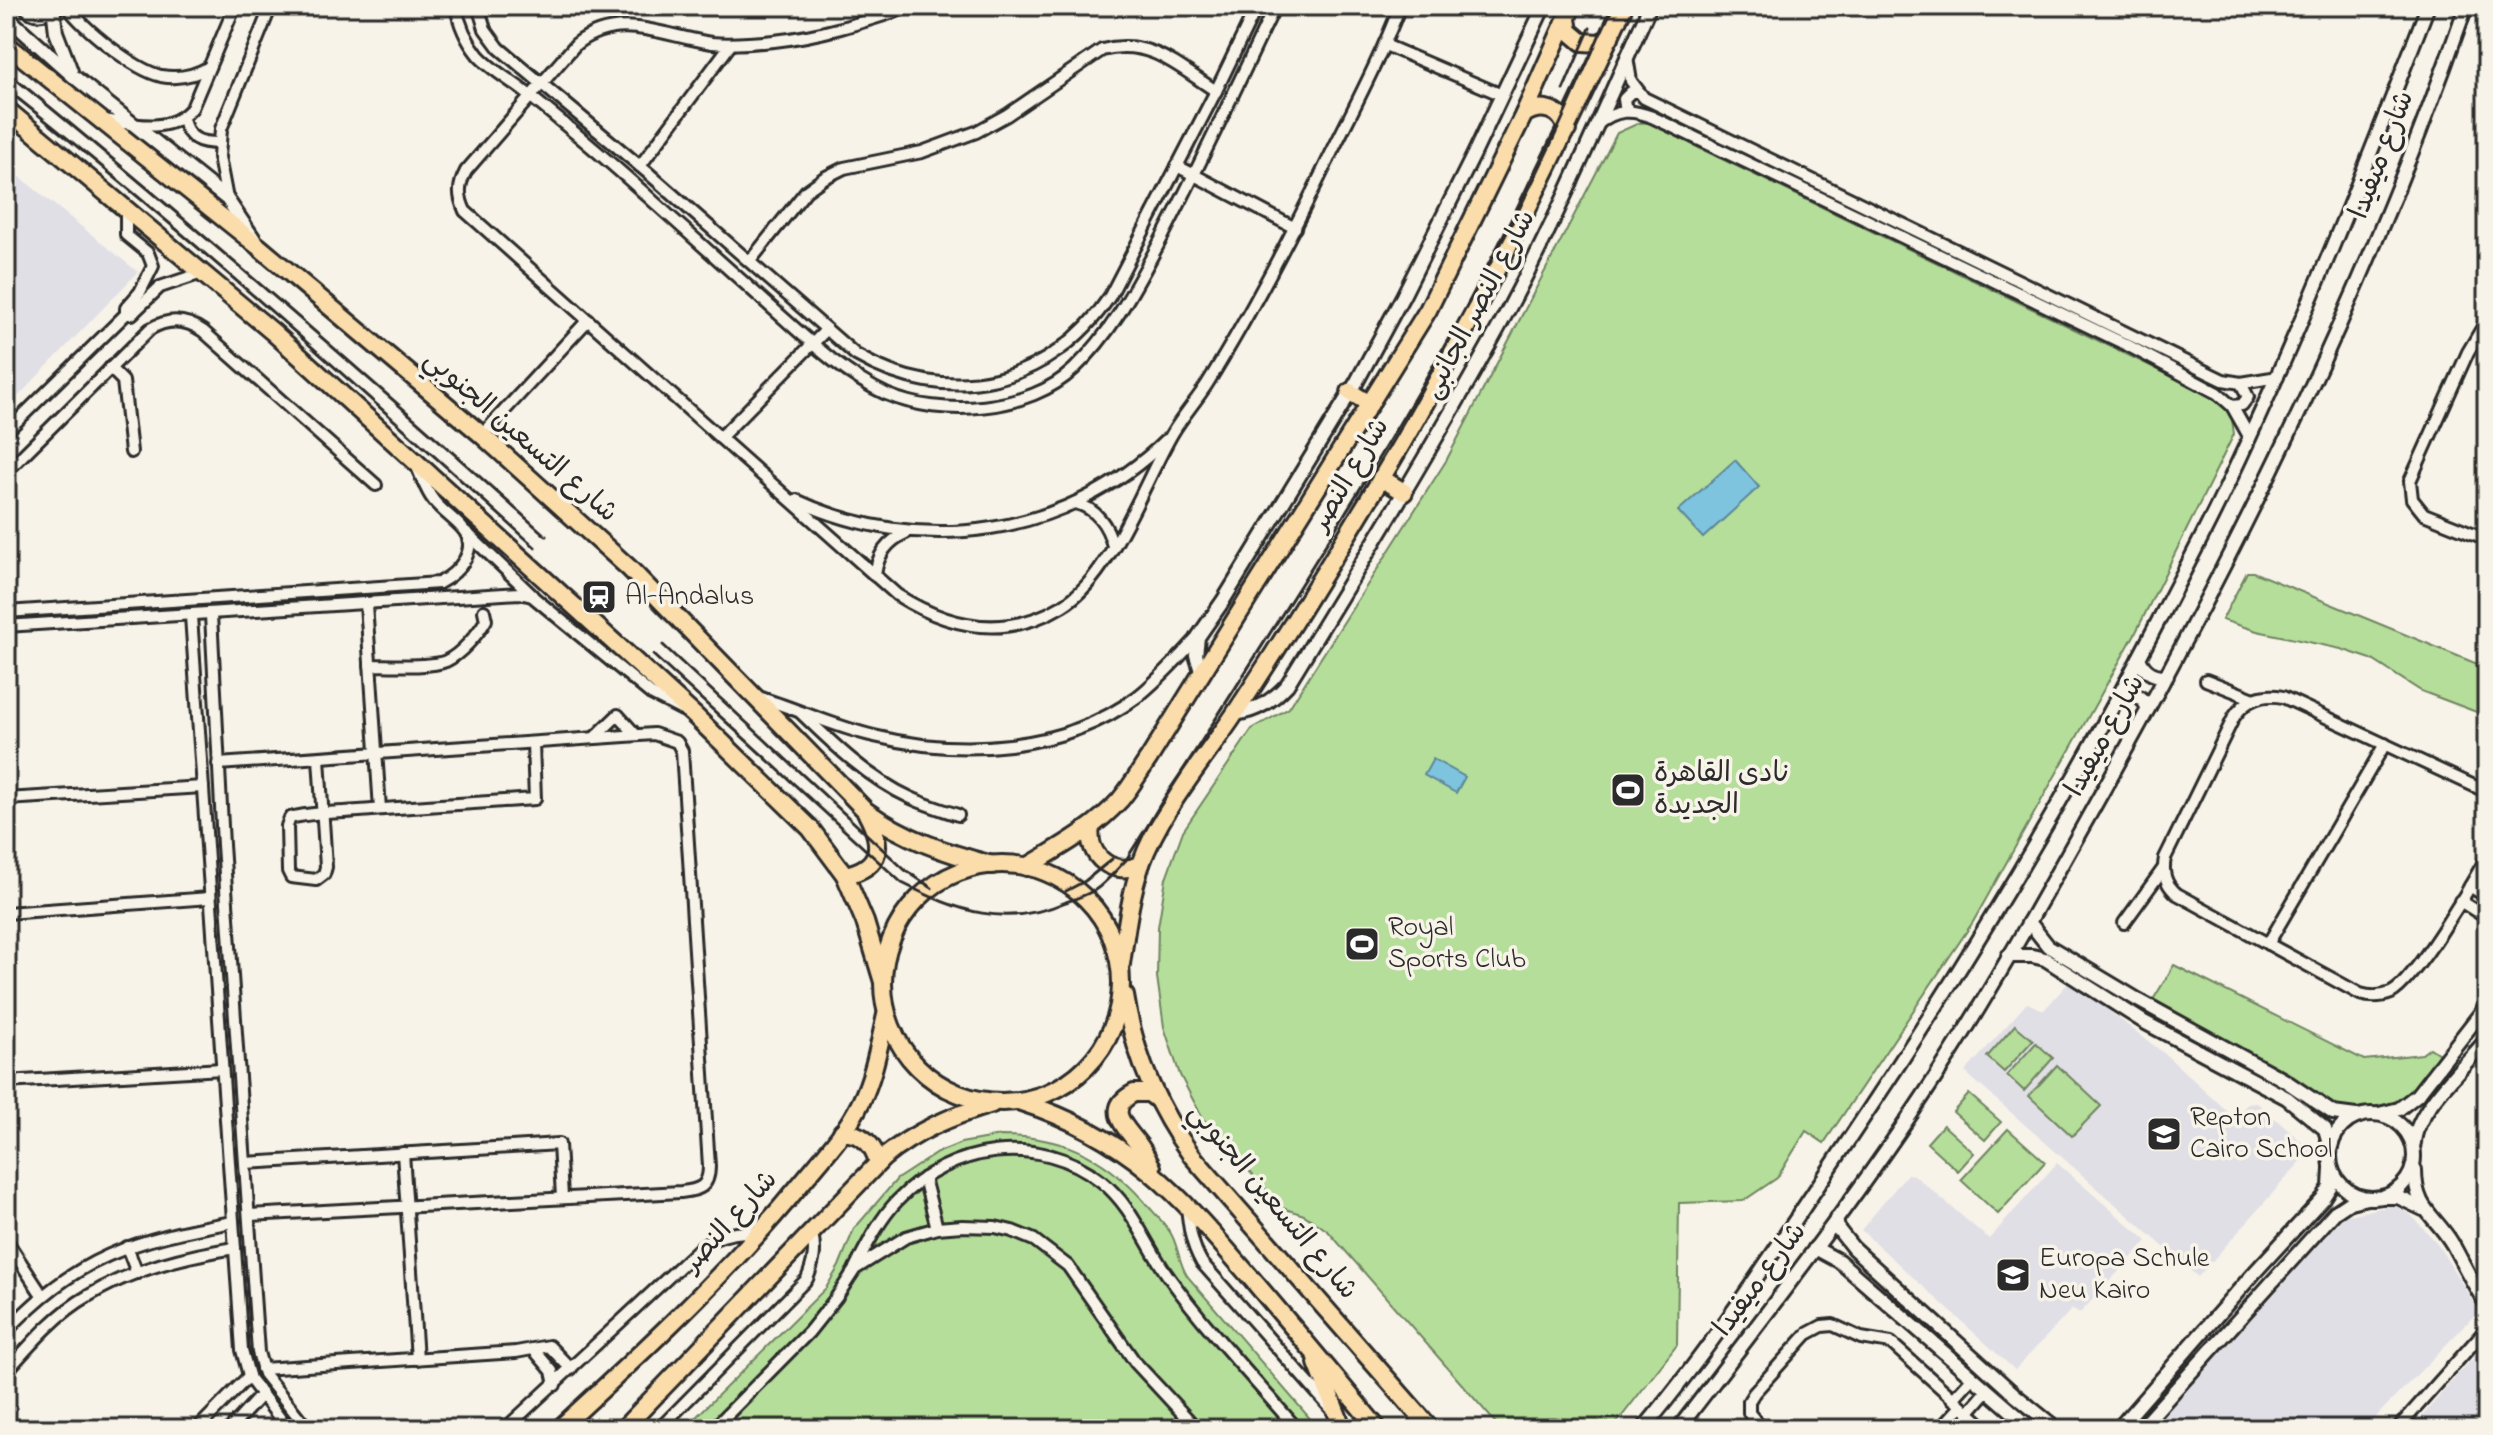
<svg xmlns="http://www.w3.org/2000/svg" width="2493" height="1435" font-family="'Indie Flower','Playpen Sans Arabic',sans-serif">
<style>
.built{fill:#e1dfe6}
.green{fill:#b5de9a;stroke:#708462;stroke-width:2}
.water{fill:#7ec4df;stroke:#5d8797;stroke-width:2}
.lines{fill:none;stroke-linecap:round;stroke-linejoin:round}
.minor-casing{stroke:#2b2b2b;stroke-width:16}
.tertiary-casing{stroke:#2b2b2b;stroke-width:18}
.primary-casing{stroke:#2b2b2b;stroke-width:22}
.minor{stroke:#f7f3e8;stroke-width:10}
.tertiary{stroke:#f7f3e8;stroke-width:12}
.primary{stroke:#fbddab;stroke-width:16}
.rail{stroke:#2b2b2b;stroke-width:3}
.labels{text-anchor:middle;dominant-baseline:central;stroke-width:7;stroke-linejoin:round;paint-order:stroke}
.street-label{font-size:28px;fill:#2b2b2b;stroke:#f7f3e8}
.poi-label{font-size:28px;fill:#2b2b2b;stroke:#f7f3e8;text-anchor:start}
</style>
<rect width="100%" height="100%" fill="#f7f3e8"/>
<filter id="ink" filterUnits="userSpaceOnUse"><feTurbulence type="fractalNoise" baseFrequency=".0125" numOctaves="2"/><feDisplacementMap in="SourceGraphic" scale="16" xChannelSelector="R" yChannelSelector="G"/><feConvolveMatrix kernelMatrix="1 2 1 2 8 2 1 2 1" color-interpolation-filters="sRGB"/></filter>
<g filter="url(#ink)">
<g class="built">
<polygon points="6,166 138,272 6,409"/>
<polygon points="2070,981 2165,1054 2235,1118 2248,1103 2256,1102 2311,1150 2198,1277 1965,1072 2027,1003 2044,1010"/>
<polygon points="2057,1163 2147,1241 2080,1313 2072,1309 2015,1370 1861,1230 1907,1174 1914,1175 1989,1239"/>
<polygon points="2394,1205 2411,1215 2436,1242 2479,1311 2364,1429 2152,1429 2344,1216"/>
<polygon points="2487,1344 2487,1429 2411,1429 2460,1372"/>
</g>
<g class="green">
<polygon points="1652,122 1695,146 2219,399 2231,412 2234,434 2136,632 1973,922 1824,1143 1806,1131 1777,1178 1743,1201 1679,1203 1677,1345 1612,1429 1501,1429 1328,1231 1304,1215 1282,1208 1203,1119 1180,1075 1164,1027 1157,977 1158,927 1166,878 1183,831 1252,729 1289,708 1446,461 1617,133 1639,123"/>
<polygon points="2247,572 2253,572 2487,668 2487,716 2421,691 2371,659 2341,649 2257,631 2222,620"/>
<polygon points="2174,965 2364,1060 2422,1054 2430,1048 2442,1056 2398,1104 2383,1109 2352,1113 2334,1109 2318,1095 2153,1000"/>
<polygon points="2015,1025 2033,1040 2004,1072 1987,1057"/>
<polygon points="2036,1043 2053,1058 2024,1091 2007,1075"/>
<polygon points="2057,1065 2101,1106 2072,1136 2029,1096"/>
<polygon points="1969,1094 2001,1122 1985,1140 1953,1112"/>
<polygon points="1943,1125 1974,1153 1958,1171 1927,1143"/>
<polygon points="2008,1129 2045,1162 1998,1214 1961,1180"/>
<path d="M1000 1136C1060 1136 1101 1154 1142 1199 1151 1210 1162 1220 1170 1232 1179 1246 1178 1263 1188 1277L1319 1429H684L826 1288 839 1266 854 1229 897 1179 937 1153 961 1143Z"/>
</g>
<g class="water">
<polygon points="1735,460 1759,487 1703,538 1678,511"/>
<polygon points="1433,759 1465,777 1456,793 1424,775"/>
</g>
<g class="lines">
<defs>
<g id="minor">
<path d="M67 6C84 29 133 69 161 76 178 79 194 76 209 67"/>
<path d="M456 6C459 24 466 40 478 55 492 71 514 82 530 96 572 130 614 165 654 202 693 237 732 272 771 307 806 338 843 374 886 394 942 418 1029 412 1074 369 1115 330 1138 282 1164 234 1203 159 1239 82 1275 6"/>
<path d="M478 6 485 29 499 48 647 172 856 355C949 409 1051 385 1110 296L1216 91 1257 6"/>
<path d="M912 6C866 21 822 36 774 41 753 43 732 45 712 43 663 36 619 11 576 44L466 171C458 186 458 196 465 211L897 595C949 628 1006 640 1062 606 1111 577 1143 484 1172 434 1182 417 1196 401 1207 384 1252 312 1291 236 1328 160 1353 109 1380 59 1400 6"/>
<polyline points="1385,45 1502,95"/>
<polyline points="1627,57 1631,81 1644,98 2223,380 2241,383 2278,377"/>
<polyline points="1630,111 1625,106 1624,99 1631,92 1637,92"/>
<path d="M183 119C187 139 200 143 219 143"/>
<path d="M103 120C134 124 169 135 192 108L235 6"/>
<path d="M1598 124C1616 109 1632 109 1652 117L2127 345 2217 393 2232 406 2250 438"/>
<polyline points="640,166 731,44"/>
<polyline points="1177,166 1295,228"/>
<polyline points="227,199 219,157 221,129 271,6"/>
<polyline points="126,208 126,235 148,253 153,266 140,292 126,308 126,314 132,314 160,287 202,273"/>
<path d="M750 261 806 191 824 178 844 168 922 152 976 132 1007 115 1102 50C1149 37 1178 67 1216 91"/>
<polyline points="2487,320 2468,352 2410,481 2412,499 2424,514 2487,539"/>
<polyline points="110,368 123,381 131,452"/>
<polyline points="2232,406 2242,405 2248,397 2241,383"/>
<polyline points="6,432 126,314"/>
<polyline points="482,435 588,320"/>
<polyline points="720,438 826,330"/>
<path d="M6 472 150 329C168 318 186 319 203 331L376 485"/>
<path d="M796 500C920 558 1067 537 1166 440"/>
<path d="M1075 503C1096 508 1108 526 1113 546"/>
<polyline points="466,532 532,595"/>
<path d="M875 576C877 555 887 541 906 533"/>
<polyline points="366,604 380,809"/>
<path d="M6 612 439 583C458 573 481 549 462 528 453 518 442 511 434 501 426 491 422 478 417 467"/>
<polyline points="211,615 223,845 258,1352 264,1374 308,1429"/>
<polyline points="191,616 242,1350 250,1379 288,1429"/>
<polyline points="6,626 520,593 532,596 651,694 682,710"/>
<path d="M370 665C388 665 430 668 446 661 461 654 478 634 486 620L484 611"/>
<polyline points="2206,680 2254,699"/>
<path d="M758 697C797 709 835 727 874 736 960 757 1063 752 1137 697 1160 679 1178 658 1198 637"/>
<path d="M801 713C833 744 869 779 911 798 926 805 943 810 958 815"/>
<polyline points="594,738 618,715 636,735"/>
<path d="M319 758 326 867 324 874 316 880 291 877 288 871 287 826 290 818C312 812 336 813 359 811 417 806 476 803 535 799L533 743"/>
<path d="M218 764 654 734 677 742 682 751 709 1166C709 1187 700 1190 681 1192L249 1215"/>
<path d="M2487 792 2283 697C2262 693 2246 699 2234 717L2165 858C2162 873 2165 884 2177 894L2360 994C2370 997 2381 997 2391 993 2415 981 2472 884 2487 857"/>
<polyline points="6,799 203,787"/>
<polyline points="2470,886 2487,897"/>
<polyline points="2460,901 2487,918"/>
<polyline points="6,913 210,898"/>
<polyline points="2124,923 2163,869"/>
<polyline points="2268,944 2385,744"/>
<polyline points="6,1082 222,1069"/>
<polyline points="403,1153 417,1359"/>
<polyline points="246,1163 559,1144 562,1197"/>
<polyline points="924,1178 937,1228"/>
<path d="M1187 1206C1189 1227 1191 1244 1202 1263L1349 1429"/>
<polyline points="6,1240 42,1295"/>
<polyline points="127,1247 137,1273"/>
<path d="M855 1268C867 1245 879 1220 897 1201 950 1145 1039 1132 1101 1181 1134 1207 1146 1247 1171 1280 1209 1332 1255 1380 1297 1429"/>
<path d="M6 1332C74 1257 136 1239 233 1222"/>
<polyline points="535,1351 552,1371 555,1385"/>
<polyline points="262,1369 516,1352 549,1346 571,1369"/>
<path d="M6 1372C30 1345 56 1314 88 1296 132 1269 184 1256 235 1248"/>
<polyline points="1953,1399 1972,1378"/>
<polyline points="1968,1413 1987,1391"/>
<polyline points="197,1429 249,1376"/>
<polyline points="230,1429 261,1395"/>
<path d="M505 1429 702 1246C721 1233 738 1232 761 1231"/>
<path d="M659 1429 807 1279C814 1262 816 1251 812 1233"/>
<polyline points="713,1429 809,1332 836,1298 855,1269 906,1237 937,1228 962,1226 995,1227 1012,1231 1034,1240 1068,1266 1135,1362 1197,1429"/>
<polyline points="1762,1429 1749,1413 1749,1401 1754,1393 1807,1334 1822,1326 1833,1325 1861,1338 1891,1343 1987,1429"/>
<polyline points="1940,1429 1961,1406"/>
<polyline points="2397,1429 2487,1328"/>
</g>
<g id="tertiary">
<path d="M25 6C33 16 44 16 51 6"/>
<polyline points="53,6 56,32 71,71"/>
<polyline points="6,7 9,6"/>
<polyline points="6,16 73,76 227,199 254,239"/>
<path d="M2139 658C2144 671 2153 677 2167 676"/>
<polyline points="1202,674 1196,655 1198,637 1223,601 1356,383 1403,296 1474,154 1544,6"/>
<path d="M2119 696C2132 691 2143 696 2148 709"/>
<path d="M1235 714C1257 711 1272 701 1287 685 1360 566 1433 447 1500 325 1556 222 1602 113 1650 6"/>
<polyline points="2029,922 2048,946 2138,1000 2284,1080 2333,1113 2356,1116"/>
<polyline points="2008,956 2032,956 2045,959 2144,1022 2287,1098 2325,1129 2330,1147"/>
<circle cx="2372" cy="1156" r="42"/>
<polyline points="2379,1114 2399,1109 2417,1095 2487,1005"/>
<path d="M2414 1143C2416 1109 2465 1066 2487 1039"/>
<path d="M2415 1170C2415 1211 2435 1214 2453 1245 2464 1265 2474 1286 2487 1305"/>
<polyline points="2385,1197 2398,1197 2423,1209"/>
<polyline points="1836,1219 1838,1229 1853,1248 2015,1395 2057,1429"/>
<polyline points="1815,1248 1839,1261 2032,1429"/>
<path d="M1643 1429C1720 1337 1785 1235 1852 1135 1965 967 2069 794 2162 614 2183 573 2205 532 2225 490 2300 332 2365 169 2428 6"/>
<path d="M1678 1429C1766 1314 1856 1199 1935 1078 1996 984 2050 885 2105 787 2245 537 2372 278 2466 6"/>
<polyline points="2118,1429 2254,1273 2323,1198 2330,1187 2331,1168"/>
<polyline points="2140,1429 2335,1212 2350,1202 2367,1198"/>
</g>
<g id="primary">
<polyline points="1567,19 1569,31 1582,42 1600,43 1610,37"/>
<path d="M6 44 258 246 482 435 629 568 866 811C905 839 946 853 992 865"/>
<polyline points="6,109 274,333 695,716 810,828 845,875 865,922 883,982"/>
<path d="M1524 114C1542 103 1561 109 1567 130"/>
<polyline points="1350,392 1370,404"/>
<polyline points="1381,478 1404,492"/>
<path d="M1091 827C1086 857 1114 878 1141 864"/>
<circle cx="1002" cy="983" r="119"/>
<path d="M1027 867C1060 847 1094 829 1120 800 1131 787 1140 771 1149 758L1428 310 1524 114 1572 6"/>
<path d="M845 875C883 867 883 844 867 814"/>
<path d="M1121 964C1126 931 1130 896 1141 864 1161 809 1202 763 1234 715 1285 638 1333 559 1381 479 1472 327 1549 167 1624 6"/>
<path d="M1125 996C1134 1054 1158 1109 1192 1156L1431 1429"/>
<path d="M1021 1102C1134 1138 1183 1199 1257 1285 1298 1333 1338 1381 1378 1429"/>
<path d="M842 1132C862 1133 874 1144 878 1163"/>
<path d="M1152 1167C1148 1160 1144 1152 1139 1145 1126 1127 1103 1109 1134 1093H1149L1158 1100"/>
<polyline points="1317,1363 1339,1419"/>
<path d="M559 1429C643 1352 727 1274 799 1186 821 1159 846 1133 861 1102 874 1075 879 1045 886 1015"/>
<path d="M623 1429 883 1158C916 1131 951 1116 992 1104"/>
</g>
</defs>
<use href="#minor" class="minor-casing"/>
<use href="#tertiary" class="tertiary-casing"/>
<use href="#primary" class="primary-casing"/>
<use href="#minor" class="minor"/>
<use href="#tertiary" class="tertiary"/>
<use href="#primary" class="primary"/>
<g class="rail">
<path d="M6 71C190 221 369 377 546 536"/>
<path d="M6 89C189 234 362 391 535 547"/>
<polyline points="1563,90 1590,28"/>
<polyline points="663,645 905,870 932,888"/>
<path d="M653 655 902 883C958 911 1005 929 1066 902 1075 899 1086 895 1095 890 1106 883 1116 870 1126 860 1256 654 1391 451 1505 236 1545 161 1579 83 1612 6"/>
<polyline points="1066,891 1085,881 1112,859"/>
</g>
</g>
</g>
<defs>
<symbol id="station-square" viewBox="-11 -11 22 22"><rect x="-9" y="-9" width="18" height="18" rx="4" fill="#2b2b2b" stroke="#f7f3e8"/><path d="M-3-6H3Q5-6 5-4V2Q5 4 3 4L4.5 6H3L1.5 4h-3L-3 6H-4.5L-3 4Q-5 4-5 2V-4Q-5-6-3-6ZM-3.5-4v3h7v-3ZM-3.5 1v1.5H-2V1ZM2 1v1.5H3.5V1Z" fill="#fff"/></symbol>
<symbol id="stadium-square" viewBox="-11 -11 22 22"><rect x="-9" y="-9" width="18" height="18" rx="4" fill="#2b2b2b" stroke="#f7f3e8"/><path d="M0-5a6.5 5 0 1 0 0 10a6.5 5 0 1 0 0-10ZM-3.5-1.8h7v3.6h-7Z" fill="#fff"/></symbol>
<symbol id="school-square" viewBox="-11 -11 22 22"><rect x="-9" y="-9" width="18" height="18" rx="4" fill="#2b2b2b" stroke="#f7f3e8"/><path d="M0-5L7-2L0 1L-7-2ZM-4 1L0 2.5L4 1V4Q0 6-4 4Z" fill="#fff"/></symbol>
</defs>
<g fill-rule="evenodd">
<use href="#station-square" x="579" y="577" width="40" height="40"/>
<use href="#stadium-square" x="1608" y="770" width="40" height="40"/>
<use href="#stadium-square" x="1342" y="924" width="40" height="40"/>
<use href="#school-square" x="2144" y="1114" width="40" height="40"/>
<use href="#school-square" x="1993" y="1255" width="40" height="40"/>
</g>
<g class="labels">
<g class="street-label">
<text transform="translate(2383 155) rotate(-69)">شارع ميفيدا</text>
<text transform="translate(1480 305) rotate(-62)">شارع النصر الجانبى</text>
<text transform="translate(520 437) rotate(41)">شارع التسعين الجنوبي</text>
<text transform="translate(1351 475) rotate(-59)">شارع النصر</text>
<text transform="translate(2106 736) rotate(-61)">شارع ميفيدا</text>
<text transform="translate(1272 1202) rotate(50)">شارع التسعين الجنوبي</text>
<text transform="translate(731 1222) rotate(-48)">شارع النصر</text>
<text transform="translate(1761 1280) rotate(-53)">شارع ميفيدا</text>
</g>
<g class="poi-label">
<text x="625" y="597">Al-Andalus</text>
<text x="1654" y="774">نادى القاهرة<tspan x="1654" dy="32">الجديدة</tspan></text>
<text x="1388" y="928">Royal<tspan x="1388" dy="32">Sports Club</tspan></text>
<text x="2190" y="1118">Repton<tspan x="2190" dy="32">Cairo School</tspan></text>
<text x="2039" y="1259">Europa Schule<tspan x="2039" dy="32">Neu Kairo</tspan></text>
</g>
</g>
<rect width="2493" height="1435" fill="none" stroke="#f7f3e8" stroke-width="32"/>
<rect x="16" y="16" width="2461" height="1403" fill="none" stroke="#2b2b2b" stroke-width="3" filter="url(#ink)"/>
</svg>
